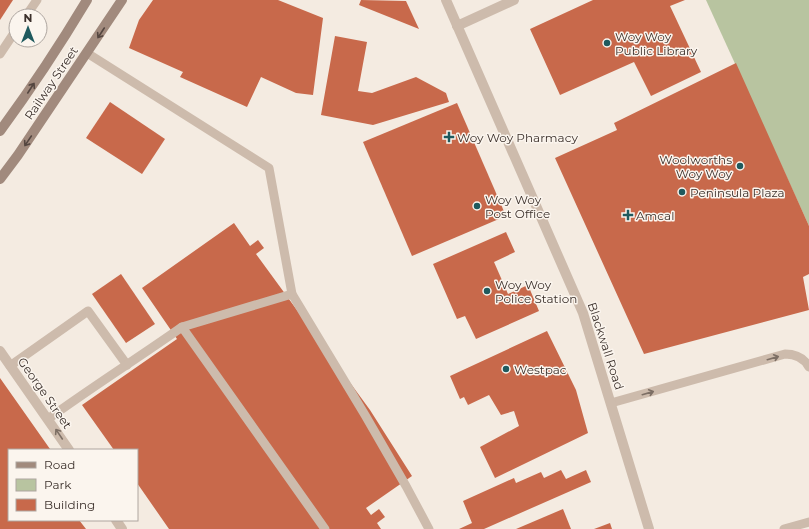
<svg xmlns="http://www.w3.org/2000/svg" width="809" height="529" font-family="Montserrat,sans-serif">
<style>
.green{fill:#b8c4a0}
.building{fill:#c8694b}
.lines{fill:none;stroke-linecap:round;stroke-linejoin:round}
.service{stroke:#cdbbac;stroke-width:9}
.minor{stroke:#cdbbac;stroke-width:10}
.tertiary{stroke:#cdbbac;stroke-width:10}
.secondary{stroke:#a18a7d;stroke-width:10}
.oneway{stroke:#544640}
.oneway2{stroke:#7d6f65}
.poi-dot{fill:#1f5a5e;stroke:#fbf5ee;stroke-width:1.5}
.labels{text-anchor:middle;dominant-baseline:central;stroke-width:3;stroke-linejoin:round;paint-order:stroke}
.poi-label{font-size:12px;fill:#3b302b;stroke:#fbf5ee;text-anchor:start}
.street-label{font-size:12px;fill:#3b302b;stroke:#fbf5ee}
</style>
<rect width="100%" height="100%" fill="#f4ebe1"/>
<polygon class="green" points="706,0 809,0 809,226"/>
<g class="building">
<polygon points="0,0 13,0 0,20"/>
<polygon points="153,0 278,0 323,18 313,95 296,93 261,77 247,107 180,77 183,72 129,48 139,20"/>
<polygon points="361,0 406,1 419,29 359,5"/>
<polygon points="593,0 685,0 670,6 701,72 651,96 634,62 560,95 530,29"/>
<polygon points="335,36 367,42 358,91 372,93 416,77 446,93 449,102 373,125 321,115"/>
<polygon points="736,63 809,226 809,274 803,277 809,310 644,354 555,158 617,130 614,123"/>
<polygon points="110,102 165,139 142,174 86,138"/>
<polygon points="457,103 506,216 412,256 363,142"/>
<polygon points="234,223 250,246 258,240 264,248 256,254 370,410 412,476 366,508 371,515 379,509 385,517 377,523 381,529 169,529 137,483 137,450 114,450 82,405 177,339 142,288"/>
<polygon points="506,232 515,252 494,262 508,294 528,285 539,311 476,339 465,316 457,319 433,264"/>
<polygon points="121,274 155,324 126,343 92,294"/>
<polygon points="547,331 576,390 588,433 495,478 480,447 519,426 514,411 501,415 489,395 468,405 464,397 460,399 450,376"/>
<polygon points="0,378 50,449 48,450 9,450 9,520 79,520 86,529 0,529"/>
<polygon points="561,470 566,479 586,470 591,482 484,529 459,529 472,523 463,501 514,478 516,483 541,472 544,478"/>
<polygon points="563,509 571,529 516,529"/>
<polygon points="610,523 612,529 594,529"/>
</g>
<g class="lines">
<g class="service">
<polyline points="26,16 37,0"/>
<polyline points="87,53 269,168 292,294 365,415 406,486 429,529"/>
<polyline points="0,54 16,30"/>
<polyline points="182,327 292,294"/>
<polyline points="10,366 88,311 127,365"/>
<path d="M611 403 785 354C795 354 804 358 809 367"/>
<path d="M48 419C92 387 138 358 182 327L325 529"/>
<polyline points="784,529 809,522"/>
</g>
<g class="minor">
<polyline points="457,26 514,0"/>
<polyline points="0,351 69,450"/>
<polyline points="116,520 122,529"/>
</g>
<polyline class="tertiary" points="446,0 583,313 649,529"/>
<g class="secondary">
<path d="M0 131C31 89 60 45 87 0"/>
<polyline points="0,179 18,155 122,0"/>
</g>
</g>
<defs><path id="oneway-shaft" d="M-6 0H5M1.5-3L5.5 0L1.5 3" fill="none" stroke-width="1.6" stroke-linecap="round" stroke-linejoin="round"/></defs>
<g class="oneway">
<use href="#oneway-shaft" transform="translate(101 33) rotate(123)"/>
<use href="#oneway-shaft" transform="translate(31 88) rotate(-57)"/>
<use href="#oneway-shaft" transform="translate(28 141) rotate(124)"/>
</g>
<g class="oneway2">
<use href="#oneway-shaft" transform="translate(773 358) rotate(-16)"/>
<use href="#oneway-shaft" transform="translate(648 393) rotate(-16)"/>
<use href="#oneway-shaft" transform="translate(59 434) rotate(-124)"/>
</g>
<g class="poi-dot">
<circle cx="607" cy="43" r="4"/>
<path d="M447 131h4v4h4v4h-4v4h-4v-4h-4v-4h4z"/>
<circle cx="740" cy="166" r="4"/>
<circle cx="682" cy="192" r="4"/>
<circle cx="477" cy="206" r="4"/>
<path d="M626 209h4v4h4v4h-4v4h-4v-4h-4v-4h4z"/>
<circle cx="487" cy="291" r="4"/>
<circle cx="506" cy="369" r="4"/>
</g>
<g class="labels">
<g class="poi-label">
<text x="615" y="36">Woy Woy<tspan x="615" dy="14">Public Library</tspan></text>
<text x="457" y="137">Woy Woy Pharmacy</text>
<text x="732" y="159" text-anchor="end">Woolworths<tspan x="732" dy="14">Woy Woy</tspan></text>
<text x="690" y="192">Peninsula Plaza</text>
<text x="485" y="199">Woy Woy<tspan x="485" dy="14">Post Office</tspan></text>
<text x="636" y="215">Amcal</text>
<text x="495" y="284">Woy Woy<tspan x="495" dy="14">Police Station</tspan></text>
<text x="514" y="369">Westpac</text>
</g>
<g class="street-label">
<text transform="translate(51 83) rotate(-56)">Railway Street</text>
<text transform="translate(606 346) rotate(72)">Blackwall Road</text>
<text transform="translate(45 393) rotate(55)">George Street</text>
</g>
</g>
<rect x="8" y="449" width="130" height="72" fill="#fbf5ee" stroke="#aea6a0"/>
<rect x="16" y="462" width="20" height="6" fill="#a18a7d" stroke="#aea6a0"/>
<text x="44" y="469" font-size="12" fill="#3b302b">Road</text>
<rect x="16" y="479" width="20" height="12" fill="#b8c4a0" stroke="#aea6a0"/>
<text x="44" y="489" font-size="12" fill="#3b302b">Park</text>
<rect x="16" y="499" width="20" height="12" fill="#c8694b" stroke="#aea6a0"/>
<text x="44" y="509" font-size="12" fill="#3b302b">Building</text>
<g transform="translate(28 28)"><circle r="19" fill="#fbf5ee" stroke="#aea6a0"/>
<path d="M0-3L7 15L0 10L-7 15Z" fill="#1f5a5e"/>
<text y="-6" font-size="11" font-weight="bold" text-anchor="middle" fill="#3b302b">N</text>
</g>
</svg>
